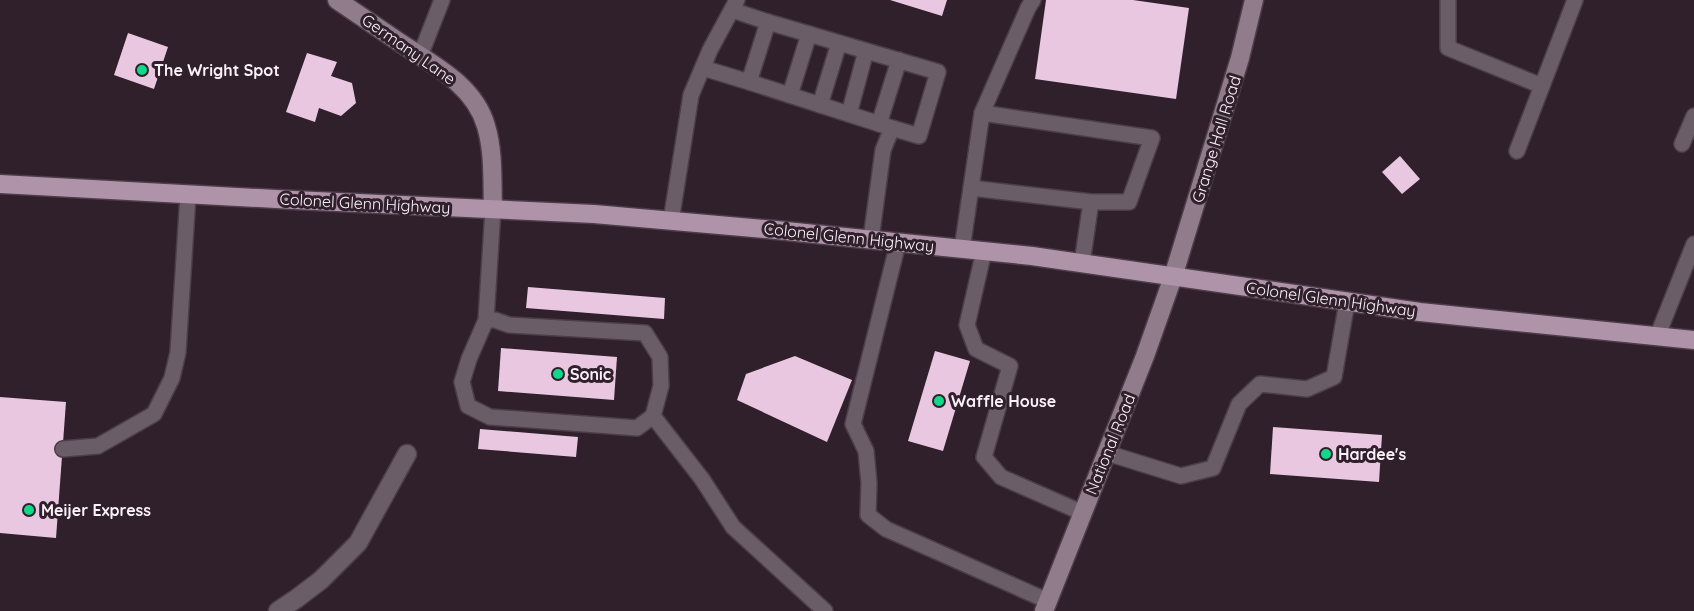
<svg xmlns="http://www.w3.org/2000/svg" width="1694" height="611" font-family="Quicksand,sans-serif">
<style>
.building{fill:#e9c7e1}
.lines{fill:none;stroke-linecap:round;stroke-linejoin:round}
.lane-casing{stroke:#4c3d49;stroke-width:18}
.street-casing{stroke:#4c3d49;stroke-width:21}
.secondary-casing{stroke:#4c3d49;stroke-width:21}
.primary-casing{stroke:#4c3d49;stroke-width:21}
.lane{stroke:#6a5d67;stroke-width:15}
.street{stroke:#6a5d67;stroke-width:18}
.secondary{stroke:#917c8c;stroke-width:18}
.primary{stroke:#af93a9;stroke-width:18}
.poi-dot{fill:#12d98a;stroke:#2f202c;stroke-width:2}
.labels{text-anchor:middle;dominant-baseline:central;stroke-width:6;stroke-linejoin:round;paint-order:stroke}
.street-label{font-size:16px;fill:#fcf1f9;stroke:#2f202c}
.poi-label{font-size:16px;font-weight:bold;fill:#fcf1f9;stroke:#2f202c;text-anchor:start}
</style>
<rect width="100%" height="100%" fill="#2f202c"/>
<g class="building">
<polygon points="890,0 947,0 942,16"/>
<polygon points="1046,0 1133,0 1189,8 1176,99 1035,79"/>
<polygon points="128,33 168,47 154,89 114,75"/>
<polygon points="307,53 337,62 331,76 352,83 356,103 341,116 319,108 315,122 286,112"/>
<polygon points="1400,156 1420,179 1402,194 1382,172"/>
<polygon points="528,287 665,298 664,319 526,308"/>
<polygon points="501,348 617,357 614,400 498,391"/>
<polygon points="935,351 970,361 943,451 908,441"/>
<polygon points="795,356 852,380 827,442 737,400 746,374"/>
<polygon points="0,397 66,402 56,538 0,533"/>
<polygon points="1273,427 1382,435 1379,482 1270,474"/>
<polygon points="480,429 578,437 576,457 478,449"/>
</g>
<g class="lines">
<defs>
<g id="lane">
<polyline points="1448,0 1448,48 1542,86"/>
<polyline points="732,10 768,22"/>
<polyline points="420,56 442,0"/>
<polyline points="703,68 749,82"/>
<polyline points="790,95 809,34"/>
<polyline points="820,105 839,43"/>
<polyline points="982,113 1028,8 1033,0"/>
<polyline points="849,114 866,51"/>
<polyline points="879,124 899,60"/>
<polyline points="1682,144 1694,116"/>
<polyline points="1517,151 1575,0"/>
<polyline points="971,188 1091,202"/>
<polyline points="671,221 691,95 710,50 737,0"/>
<polyline points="871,239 883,150 892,128 749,82 768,22 938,72 919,136 892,128"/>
<polyline points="898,243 853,424 866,451 869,483 868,515 886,529 1048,601"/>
<polyline points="962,249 982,113 1152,138 1129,202 1091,202 1082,263"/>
<polyline points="984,251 967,325 976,349 1010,366 984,457 1001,477 1083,513"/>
<polyline points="486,320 495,320 509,325 645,333 660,357 661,386 653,416 637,428 490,417 468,406 462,382 469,359 486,320 493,209"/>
<polyline points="1657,337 1694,244"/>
<polyline points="653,416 702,479 733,527 825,611"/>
<polyline points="63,449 98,446 154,414 172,378 178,352 188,195"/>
<polyline points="1107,453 1181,476 1213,468 1239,404 1260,384 1307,389 1334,377 1347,302"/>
</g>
<polyline id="street" points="278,611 296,599 321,580 358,543 407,454"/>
<g id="secondary">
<path d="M337 0C359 15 380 29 402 44 434 65 475 86 486 126 494 152 492 182 493 209"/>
<polyline points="1044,611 1145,356 1173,277 1240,58 1254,0"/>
</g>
<polyline id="primary" points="0,184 294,200 594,214 776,230 1032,256 1420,312 1694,340"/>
</defs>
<use href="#lane" class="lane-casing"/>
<use href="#street" class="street-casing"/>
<use href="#secondary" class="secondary-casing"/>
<use href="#primary" class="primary-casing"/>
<use href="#lane" class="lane"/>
<use href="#street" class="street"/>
<use href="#secondary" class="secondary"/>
<use href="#primary" class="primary"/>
</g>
<g class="poi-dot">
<circle cx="142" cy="70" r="6"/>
<circle cx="558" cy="374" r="6"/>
<circle cx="939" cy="401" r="6"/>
<circle cx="1326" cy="454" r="6"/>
<circle cx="29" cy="510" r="6"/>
</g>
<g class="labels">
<g class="street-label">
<text transform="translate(409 49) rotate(35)">Germany Lane</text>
<text transform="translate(1216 139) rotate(-73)">Grange Hall Road</text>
<text transform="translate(365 203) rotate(3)">Colonel Glenn Highway</text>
<text transform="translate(849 237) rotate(6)">Colonel Glenn Highway</text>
<text transform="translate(1331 299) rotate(8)">Colonel Glenn Highway</text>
<text transform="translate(1110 444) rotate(-68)">National Road</text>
</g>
<g class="poi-label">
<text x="154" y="70">The Wright Spot</text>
<text x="570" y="374">Sonic</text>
<text x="951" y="401">Waffle House</text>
<text x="1338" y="454">Hardee's</text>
<text x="41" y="510">Meijer Express</text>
</g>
</g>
</svg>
